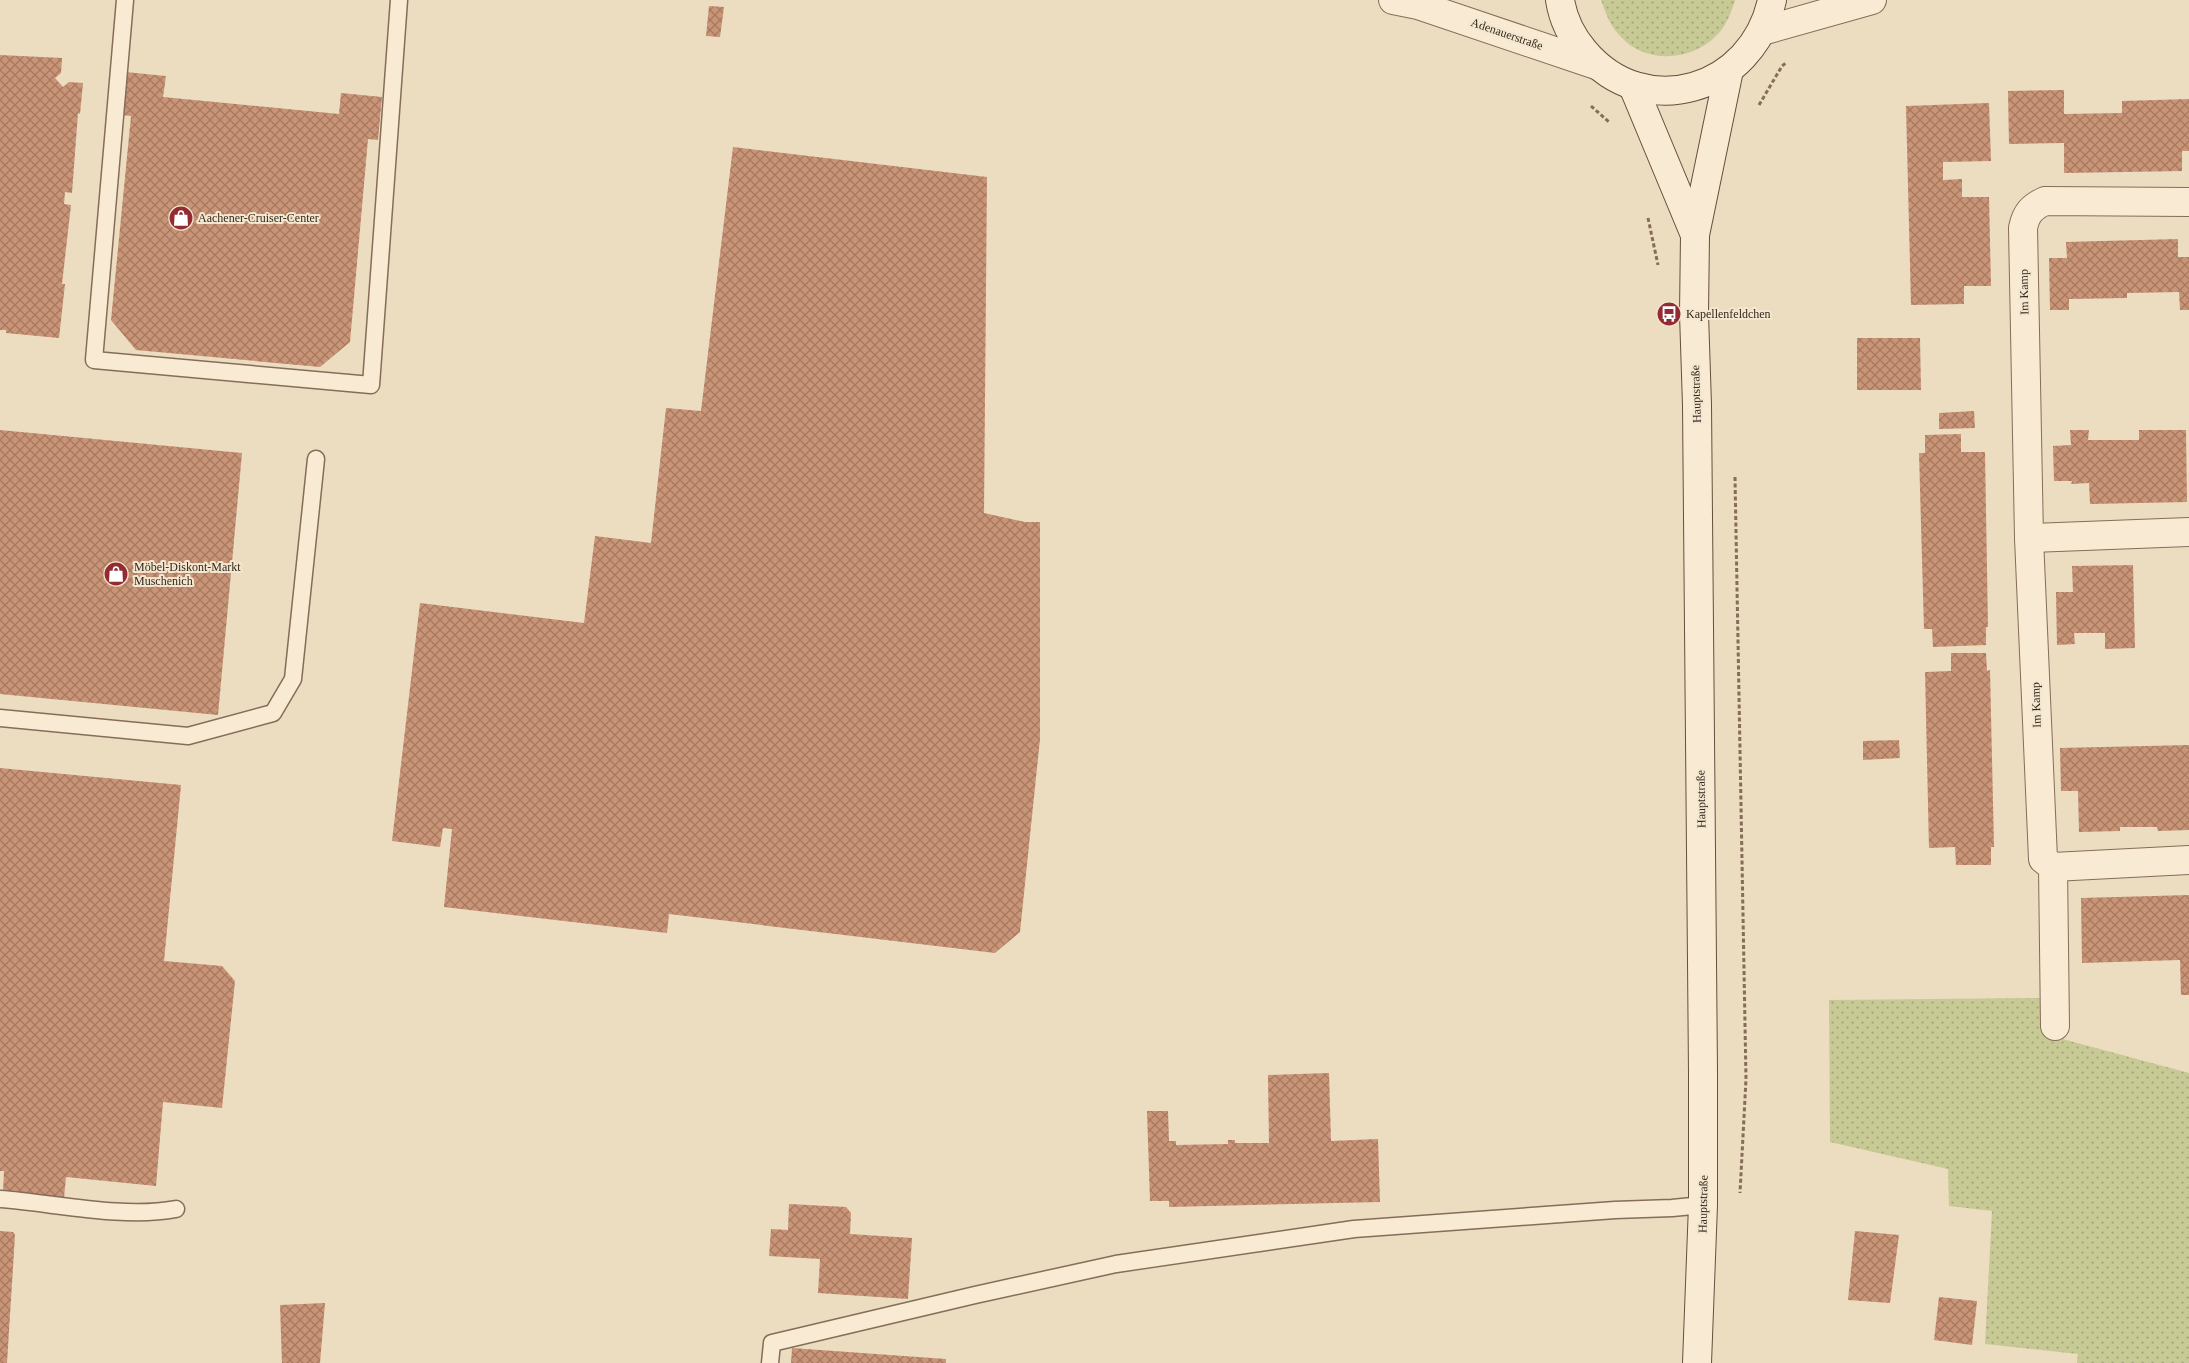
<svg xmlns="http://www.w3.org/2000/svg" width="2189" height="1363" font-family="Georgia,serif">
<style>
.grass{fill:url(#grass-dots)}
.building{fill:url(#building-cross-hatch)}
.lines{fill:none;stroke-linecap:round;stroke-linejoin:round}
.service-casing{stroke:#856d59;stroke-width:19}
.minor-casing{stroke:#856d59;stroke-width:30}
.secondary-casing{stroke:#664f3c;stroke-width:30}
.path{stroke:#856d59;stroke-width:3;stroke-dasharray:4 2.5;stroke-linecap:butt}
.service{stroke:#f8ead3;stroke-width:16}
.minor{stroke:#f8ead3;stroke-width:28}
.secondary{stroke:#f8ead3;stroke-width:28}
.labels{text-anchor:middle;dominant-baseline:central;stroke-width:4;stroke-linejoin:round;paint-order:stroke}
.street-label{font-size:12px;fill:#35271d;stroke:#f4e7cf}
.poi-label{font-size:12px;fill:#35271d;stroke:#f4e7cf;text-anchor:start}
</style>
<defs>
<pattern id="grass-dots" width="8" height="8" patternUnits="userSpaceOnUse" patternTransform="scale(1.25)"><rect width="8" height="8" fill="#c7ca95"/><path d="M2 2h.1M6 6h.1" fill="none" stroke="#a2a479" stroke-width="1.8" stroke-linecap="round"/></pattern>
<pattern id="building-cross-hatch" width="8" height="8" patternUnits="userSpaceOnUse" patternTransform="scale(1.25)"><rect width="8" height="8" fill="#ca9477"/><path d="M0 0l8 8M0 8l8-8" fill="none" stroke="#a57961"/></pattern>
</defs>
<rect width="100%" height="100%" fill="#ecdcc0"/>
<g class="grass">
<path d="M1601 0H1735C1731 13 1727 24 1718 34 1694 61 1646 65 1621 37 1610 26 1606 14 1601 0Z"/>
<polygon points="2041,998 2044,1034 2189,1073 2189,1363 2077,1363 2078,1354 1985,1344 1992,1211 1949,1206 1948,1169 1830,1142 1829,1000"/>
</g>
<g class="building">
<polygon points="709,6 724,7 720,37 706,36"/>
<polygon points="0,55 62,58 61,73 55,78 63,87 69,82 83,83 80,114 78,113 72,193 65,192 64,204 71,205 62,284 65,284 59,338 6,333 6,330 0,330"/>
<polygon points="125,72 166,76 163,97 339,114 341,93 382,97 378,140 368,139 350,342 320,367 136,350 111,320 131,116 121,115"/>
<polygon points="2064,90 2064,114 2122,113 2122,101 2189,99 2189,151 2182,151 2182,171 2064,173 2064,143 2009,144 2008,91"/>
<polygon points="1989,103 1991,161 1943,162 1943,180 1962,179 1962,197 1989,197 1991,286 1964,286 1964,304 1911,305 1906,106"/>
<polygon points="733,147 987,177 984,513 1025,522 1040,522 1040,739 1020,932 995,953 669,914 667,933 444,907 452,829 443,828 440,847 392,841 420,603 584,623 595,536 651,543 666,408 701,411"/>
<polygon points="2178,239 2178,257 2189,257 2189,310 2180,310 2179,292 2127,293 2127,298 2069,299 2069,310 2050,310 2049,258 2067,258 2066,242"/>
<polygon points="1857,338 1920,338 1921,390 1857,390"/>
<polygon points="1974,411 1975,428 1939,429 1939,413"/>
<polygon points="0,430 242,453 218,715 0,694"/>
<polygon points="2070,430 2089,430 2088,440 2139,440 2139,430 2186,430 2187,502 2090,504 2089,483 2071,484 2072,481 2054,481 2053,446 2071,445"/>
<polygon points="1961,434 1961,452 1985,452 1988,627 1986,627 1986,645 1933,647 1932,629 1924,629 1919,453 1925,453 1925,435"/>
<polygon points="2133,565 2135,648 2105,649 2105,633 2074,633 2075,644 2057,645 2056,592 2073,592 2072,566"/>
<polygon points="1951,653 1986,653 1987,671 1990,670 1994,847 1991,847 1991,865 1956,865 1955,847 1929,848 1925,672 1951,671"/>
<polygon points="1899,740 1900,758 1863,760 1863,741"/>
<polygon points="2189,745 2189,830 2158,831 2157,827 2120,827 2120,831 2079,832 2078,791 2061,791 2060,748"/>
<polygon points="0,768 181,785 164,961 222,966 235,981 222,1108 163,1102 156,1186 66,1177 64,1198 3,1192 4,1171 0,1171"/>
<polygon points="2189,895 2189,995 2181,995 2180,960 2082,963 2081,898"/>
<polygon points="1329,1073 1331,1141 1378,1139 1380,1202 1169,1207 1169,1201 1150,1201 1147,1111 1168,1111 1169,1141 1176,1141 1176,1145 1228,1144 1228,1140 1235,1140 1235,1143 1269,1143 1268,1075"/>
<polygon points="789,1204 846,1207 851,1213 850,1234 912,1238 908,1299 818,1293 820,1259 769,1256 771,1229 788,1230"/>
<polygon points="0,1231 13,1232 15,1235 7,1363 0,1363"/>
<polygon points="1855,1231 1899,1235 1890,1303 1848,1300"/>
<polygon points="1939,1297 1977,1301 1972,1345 1934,1340"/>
<polygon points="325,1303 320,1363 282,1363 280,1305"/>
<polygon points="792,1348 946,1359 946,1363 791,1363"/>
</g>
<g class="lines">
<defs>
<g id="service">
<polyline points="125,0 94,360 371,385 399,0"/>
<polyline points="0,718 188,736 273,713 293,679 316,459"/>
<path d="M0 1199C54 1203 123 1219 176 1209"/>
<polyline points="770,1363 772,1343 975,1295 1116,1264 1354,1229 1615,1210 1672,1208 1703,1205"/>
</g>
<g id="minor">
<polyline points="1393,0 1418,5 1596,65"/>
<polyline points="1762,31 1872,0"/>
<path d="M2189 202 2045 201C2032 207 2026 213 2023 228L2029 538 2043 859 2053 867 2189 860"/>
<polyline points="2029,538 2189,532"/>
<polyline points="2053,867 2055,1026"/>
</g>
<g id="secondary">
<path d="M1560 0C1563 19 1572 37 1584 51 1645 124 1753 90 1772 0"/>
<polyline points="1633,86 1695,235"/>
<polyline points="1697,1363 1703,1205 1703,1073 1697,405 1694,314 1695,235 1729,70"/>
</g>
</defs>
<use href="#service" class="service-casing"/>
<use href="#minor" class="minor-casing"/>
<use href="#secondary" class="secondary-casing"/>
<g class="path">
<polyline points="1759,105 1782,66 1787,62"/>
<polyline points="1591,106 1609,122"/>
<polyline points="1648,218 1658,265"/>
<polyline points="1735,477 1746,1079 1740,1193"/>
</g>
<use href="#service" class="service"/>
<use href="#minor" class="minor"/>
<use href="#secondary" class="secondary"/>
</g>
<defs>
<symbol id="shop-disc" viewBox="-11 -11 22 22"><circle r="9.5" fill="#922b32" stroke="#f4e7cf"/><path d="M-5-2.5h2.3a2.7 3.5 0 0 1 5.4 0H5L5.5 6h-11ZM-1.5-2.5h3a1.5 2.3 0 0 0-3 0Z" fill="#fff"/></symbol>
<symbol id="bus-disc" viewBox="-11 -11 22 22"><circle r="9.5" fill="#922b32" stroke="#f4e7cf"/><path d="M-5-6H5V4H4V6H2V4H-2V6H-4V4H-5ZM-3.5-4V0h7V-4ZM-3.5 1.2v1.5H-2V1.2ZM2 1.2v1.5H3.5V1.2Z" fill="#fff"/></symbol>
</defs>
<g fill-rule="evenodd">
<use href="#shop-disc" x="167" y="204" width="28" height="28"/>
<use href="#bus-disc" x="1655" y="300" width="28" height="28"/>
<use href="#shop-disc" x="102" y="560" width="28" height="28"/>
</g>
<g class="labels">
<g class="street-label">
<text transform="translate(1507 34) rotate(19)">Adenauerstraße</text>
<text transform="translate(2024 292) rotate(-91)">Im Kamp</text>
<text transform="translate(1696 394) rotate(-92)">Hauptstraße</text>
<text transform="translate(2036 705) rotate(-92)">Im Kamp</text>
<text transform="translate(1701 799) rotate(-91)">Hauptstraße</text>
<text transform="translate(1703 1204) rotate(-89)">Hauptstraße</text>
</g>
<g class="poi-label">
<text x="198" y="218">Aachener-Cruiser-Center</text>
<text x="1686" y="314">Kapellenfeldchen</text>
<text x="134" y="567">Möbel-Diskont-Markt<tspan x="134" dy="14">Muschenich</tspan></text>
</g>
</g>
</svg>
